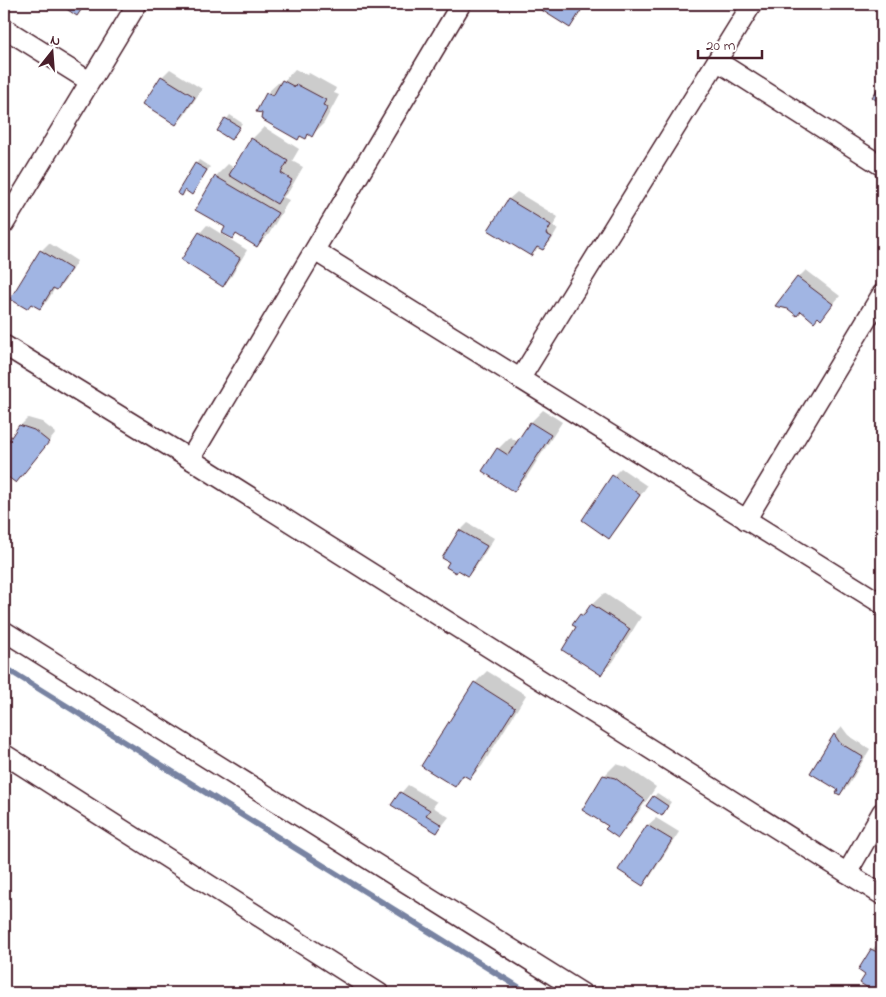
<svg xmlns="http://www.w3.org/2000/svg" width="886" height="997" font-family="'Indie Flower',sans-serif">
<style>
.shadow{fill:#0003}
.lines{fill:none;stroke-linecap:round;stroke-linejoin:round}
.stream{stroke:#7883a2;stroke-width:6}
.building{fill:#a1b5e3;stroke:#4a1f2b}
.minor-casing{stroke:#4a1f2b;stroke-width:22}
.minor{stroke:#fff;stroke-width:19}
</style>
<rect width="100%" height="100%" fill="#fff"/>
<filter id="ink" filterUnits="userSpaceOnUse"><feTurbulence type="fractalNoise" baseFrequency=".02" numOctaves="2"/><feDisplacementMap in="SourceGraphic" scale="10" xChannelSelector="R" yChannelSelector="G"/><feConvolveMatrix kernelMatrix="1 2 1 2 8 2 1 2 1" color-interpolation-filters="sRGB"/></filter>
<g filter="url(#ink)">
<g class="shadow">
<polygon points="535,4 586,4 577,18 569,26"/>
<polygon points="170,69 202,89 184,116 176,124 145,104 162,77"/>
<polygon points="295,69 307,75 309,73 336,88 334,93 339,95 324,123 312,135 310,134 306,137 301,135 298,138 264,112 258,111 267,93 279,82 282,83"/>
<polygon points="230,115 242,123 234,135 218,131"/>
<polygon points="264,127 299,149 292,161 303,167 289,191 283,197 289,200 269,234 257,246 237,234 233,238 227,227 197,209 216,176 228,164 234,168 252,139"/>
<polygon points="199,160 210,167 192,193 186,189 182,194 196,164"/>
<polygon points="517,192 558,217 553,226 558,229 551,241 543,249 539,247 531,255 490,230 509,199"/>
<polygon points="207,225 247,250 231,277 223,285 200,233"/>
<polygon points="49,243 77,261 65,281 57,289 55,288 48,300 40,308 41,251"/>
<polygon points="806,270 840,296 821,318 802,310 789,308 798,278"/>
<polygon points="543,410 562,422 526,478 514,490 484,471 498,449 510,437 518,442 531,422"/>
<polygon points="28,418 42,422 56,433 16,481 4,472 4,450 20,426"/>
<polygon points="621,468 647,486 617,529 609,537 613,476"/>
<polygon points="468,523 494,538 476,567 468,575 444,557 460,531"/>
<polygon points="604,593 641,617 613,662 601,673 578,627 581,615"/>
<polygon points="487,671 526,695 482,766 470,778 465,775 455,786 475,683"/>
<polygon points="842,727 848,735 870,749 848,786 840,794 840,789 812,773 835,735"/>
<polygon points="616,764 627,767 656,787 630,824 618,836 609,826 604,776"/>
<polygon points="408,785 437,802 433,807 449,817 437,832 401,793"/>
<polygon points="657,793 671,802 665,811 654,797"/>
<polygon points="656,818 679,832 650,877 643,884 619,869 648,825"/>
<polygon points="882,939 882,993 866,993 870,988 866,974 872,950"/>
</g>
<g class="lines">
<polyline class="stream" points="4,667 528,993"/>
</g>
<g class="building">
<polygon points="59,4 85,4 77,16"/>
<polygon points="532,4 585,4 570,28"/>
<polygon points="161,76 195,97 176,125 143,104"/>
<polygon points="282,80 295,87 296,84 326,100 323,105 328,107 312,137 308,134 306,139 300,136 298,140 261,119 262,113 256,112 266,93 273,96"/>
<polygon points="882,83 882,105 872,97"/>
<polygon points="225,118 240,127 231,140 217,131"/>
<polygon points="251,138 288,161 281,173 292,180 277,204 229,175"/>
<polygon points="195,163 207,170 192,195 185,190 182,196 177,193"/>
<polygon points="215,176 278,213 257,247 236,234 233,239 222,233 225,227 195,210"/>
<polygon points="508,199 551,225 546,234 552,237 543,250 537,247 531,256 488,230"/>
<polygon points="199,232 240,258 223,287 181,260"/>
<polygon points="40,250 71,269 57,290 53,288 40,309 31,304 27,309 10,299"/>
<polygon points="797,277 833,304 821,320 818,317 814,322 801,311 797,316 788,309 775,306"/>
<polygon points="530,422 551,435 514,492 482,471 497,448 508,455"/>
<polygon points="19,425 34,430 49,442 16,483 4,474 4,448"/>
<polygon points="612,475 640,495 609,539 582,520"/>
<polygon points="459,530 487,546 468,576 458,570 456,573 446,567 449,562 442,558"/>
<polygon points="591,604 630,629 601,675 562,650 576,627 572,625 580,614 583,616"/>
<polygon points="474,682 515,708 470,779 463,775 455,787 421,766"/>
<polygon points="834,734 840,743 863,757 840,795 836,793 838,790 810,773"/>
<polygon points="603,775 615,778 645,800 618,838 605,829 608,826 582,810"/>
<polygon points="400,792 430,810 426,815 442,825 437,833 391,805"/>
<polygon points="653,796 668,806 662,816 646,806"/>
<polygon points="647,825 672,840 643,886 618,870"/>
<polygon points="882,943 882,993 865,993 868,988 860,983 865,975 858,970 871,949 877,952"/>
</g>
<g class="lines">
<defs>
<g id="minor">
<polyline points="4,28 89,81"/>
<polyline points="717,61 882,166"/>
<polyline points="4,224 137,4"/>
<polyline points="315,251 882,604"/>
<polyline points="4,345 190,459 882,895"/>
<polyline points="520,379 752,4"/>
<polyline points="190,459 461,4"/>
<polyline points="746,520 882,294"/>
<polyline points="4,631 582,993"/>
<polyline points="4,754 379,993"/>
<polyline points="847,873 882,812"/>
</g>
</defs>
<use href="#minor" class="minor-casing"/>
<use href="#minor" class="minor"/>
</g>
</g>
<rect width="886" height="997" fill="none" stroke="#fff" stroke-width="20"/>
<rect x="10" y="10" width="866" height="977" fill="none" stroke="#4a1f2b" stroke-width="2" filter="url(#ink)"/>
<g transform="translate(52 52) rotate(17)" stroke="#ffffff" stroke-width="4" paint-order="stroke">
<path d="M0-4L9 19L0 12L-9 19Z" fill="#4a1f2b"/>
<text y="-8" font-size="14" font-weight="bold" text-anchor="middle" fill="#4a1f2b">N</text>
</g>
<path d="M698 50v8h64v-8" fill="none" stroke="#4a1f2b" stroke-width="2.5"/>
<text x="706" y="50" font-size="15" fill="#4a1f2b" stroke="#ffffff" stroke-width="4" paint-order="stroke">20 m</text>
</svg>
